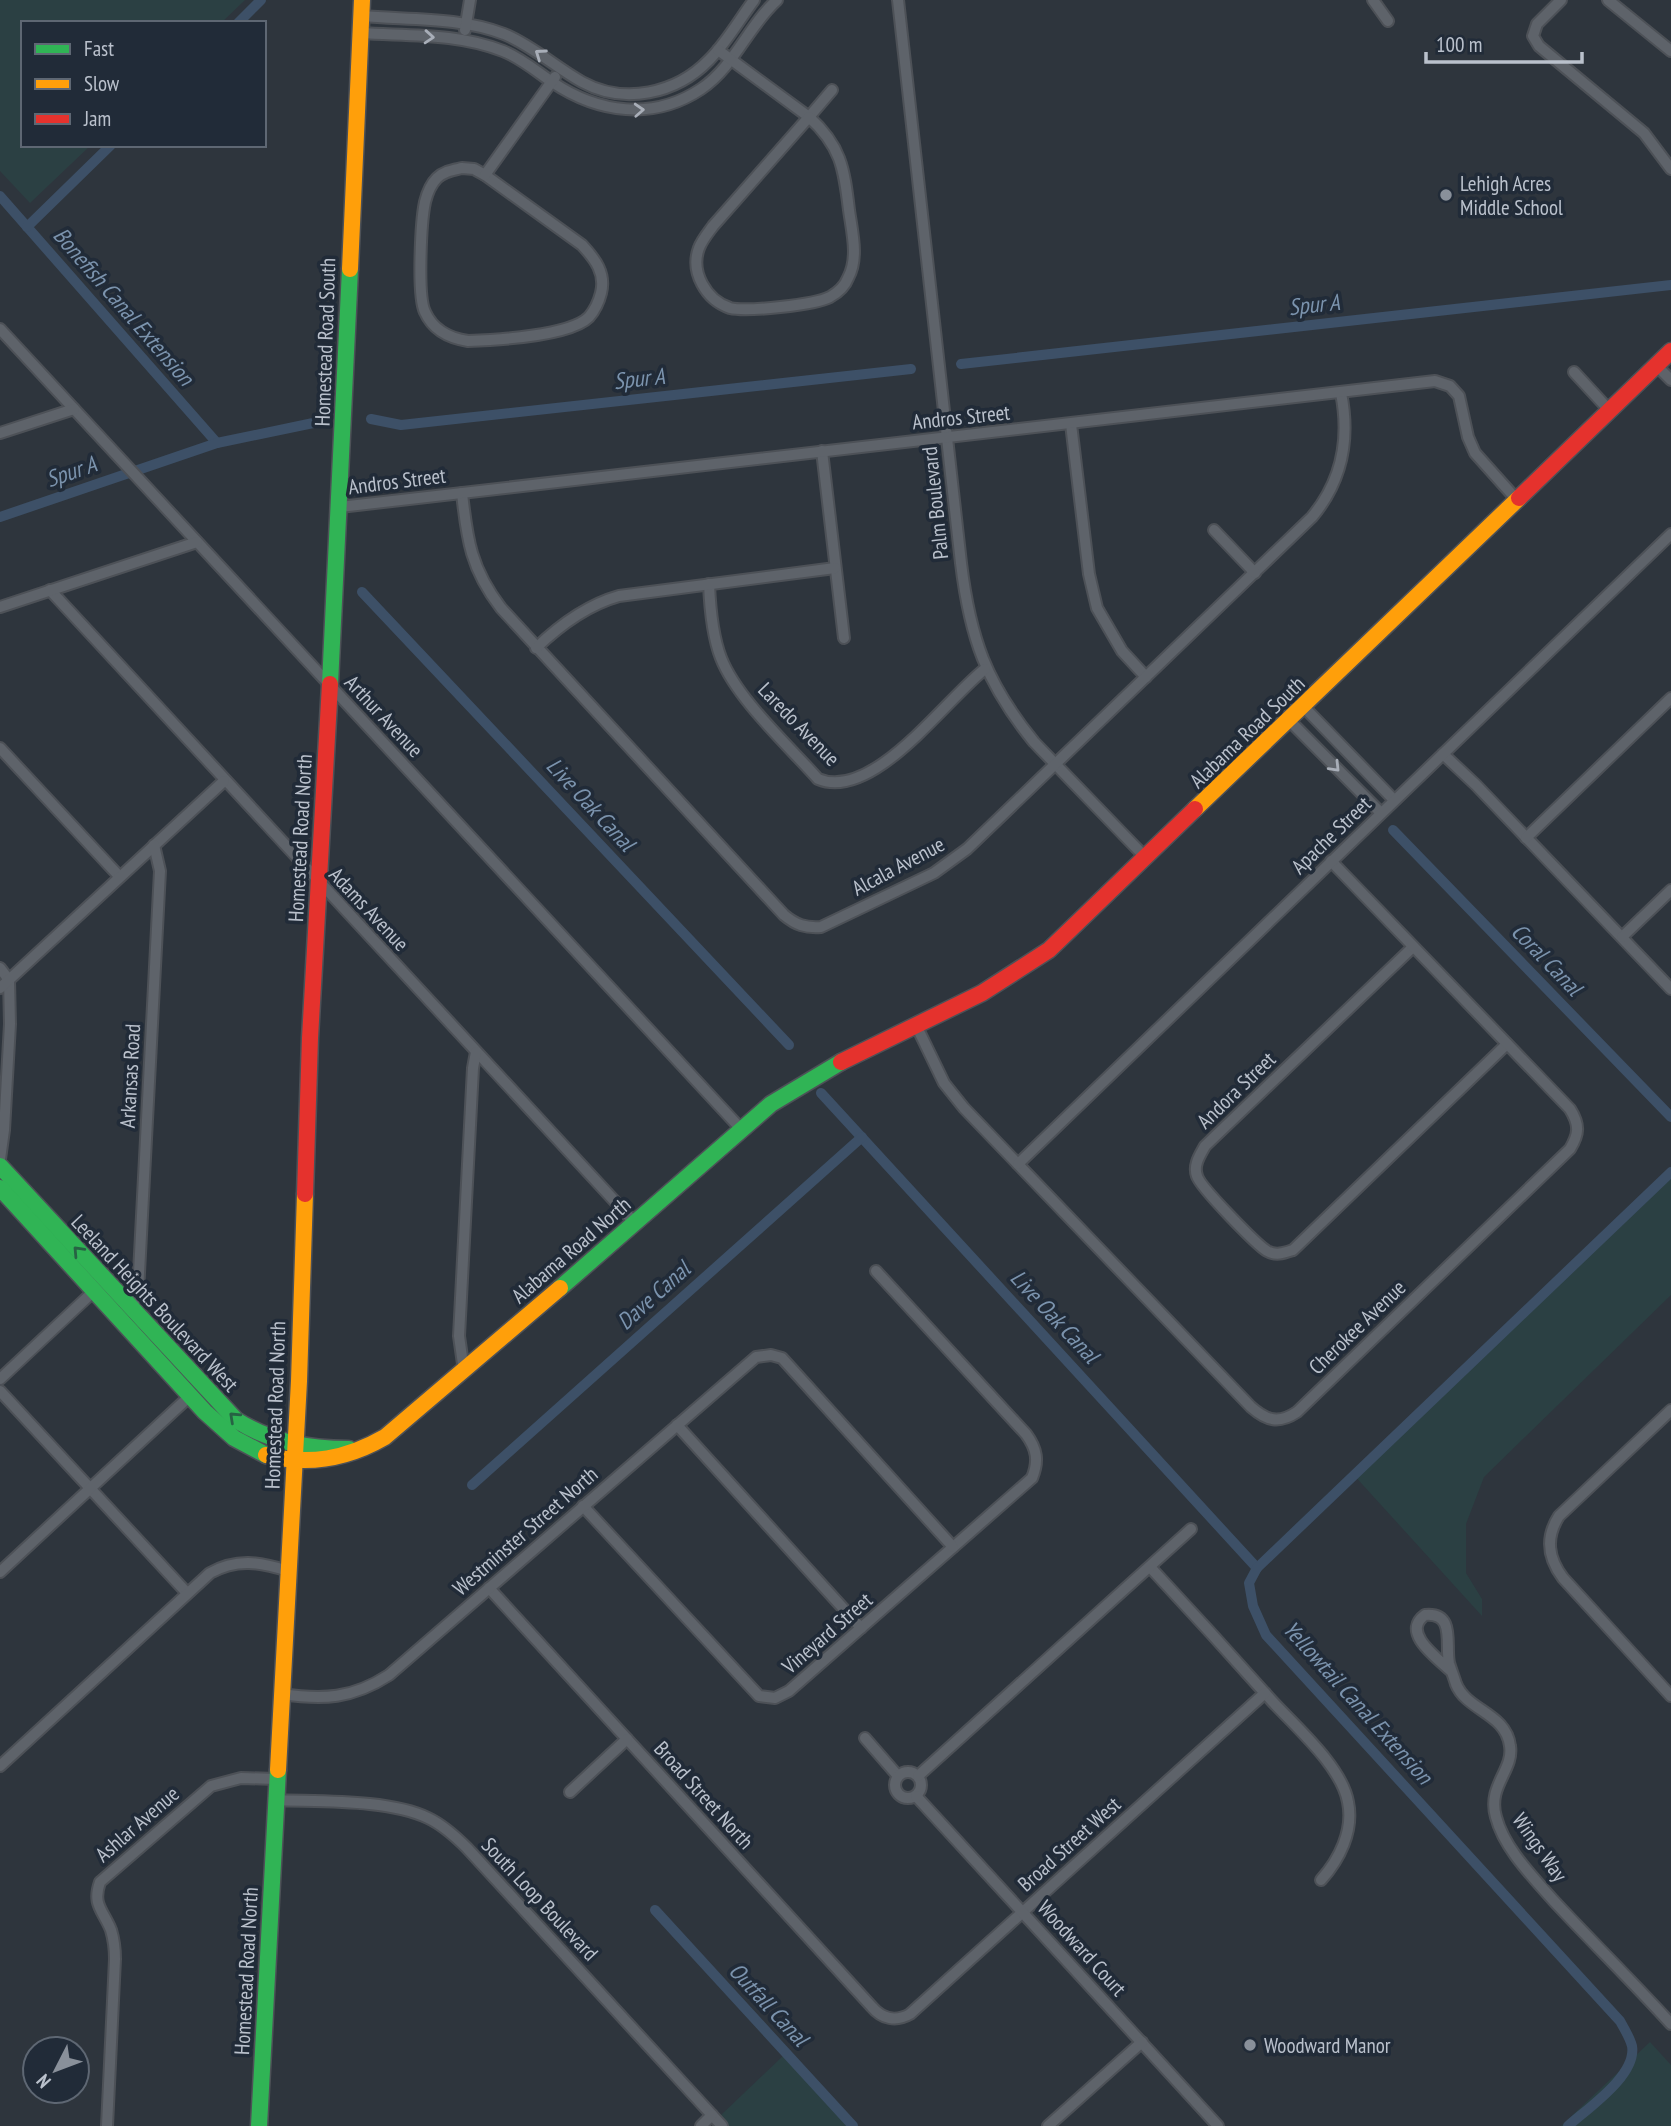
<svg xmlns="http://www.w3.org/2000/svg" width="1671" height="2126" font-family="'PT Sans Narrow',sans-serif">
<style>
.green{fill:#2b4043}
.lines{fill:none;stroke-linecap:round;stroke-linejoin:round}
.canal{stroke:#3d5067;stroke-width:10}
.street-casing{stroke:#4d5157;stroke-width:14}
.fast-casing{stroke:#4d5157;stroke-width:19}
.slow-casing{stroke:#4d5157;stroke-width:19}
.jam-casing{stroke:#4d5157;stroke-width:19}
.street{stroke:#5e636a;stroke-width:10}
.fast{stroke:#30b455;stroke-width:16}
.slow{stroke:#ff9f0a;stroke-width:16}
.jam{stroke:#e5322d;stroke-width:16}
.oneway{stroke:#a8aeb8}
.oneway2{stroke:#276244}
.poi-dot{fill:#89909a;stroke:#212b38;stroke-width:2.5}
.labels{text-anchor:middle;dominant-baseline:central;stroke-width:7;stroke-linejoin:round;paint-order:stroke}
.poi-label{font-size:21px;fill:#bac1cc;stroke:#212b38;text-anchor:start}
.street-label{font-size:21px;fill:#bac1cc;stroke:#212b38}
.water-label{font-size:23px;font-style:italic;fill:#7b93ad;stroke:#212b38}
</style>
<rect width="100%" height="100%" fill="#2e353d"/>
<g class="green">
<polygon points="0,0 245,0 221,23 23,23 23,145 91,145 30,203 0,171"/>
<polygon points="1671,1167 1671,1295 1484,1477 1466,1524 1466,1573 1482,1599 1482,1616 1352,1473"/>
<polygon points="1650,2042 1671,2065 1671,2126 1561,2126"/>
<polygon points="784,2055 849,2126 729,2126 720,2116"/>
</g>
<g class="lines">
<g class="canal">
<polyline points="238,23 261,0"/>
<polyline points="0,196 217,443"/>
<polyline points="27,227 111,145"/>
<polyline points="961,364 1671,285"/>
<polyline points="371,419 401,425 911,369"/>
<polyline points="0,517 217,443 318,422"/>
<polyline points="362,592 789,1045"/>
<polyline points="1393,830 1671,1117"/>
<polyline points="821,1093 1257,1568"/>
<polyline points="472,1485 862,1137"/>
<polyline points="655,1910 853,2126"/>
<path d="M1568 2126C1588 2108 1637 2075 1632 2046 1630 2038 1624 2028 1620 2021L1266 1635 1253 1606 1249 1583 1257 1568 1671 1172"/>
</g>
<defs>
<g id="street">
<path d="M898 0 961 563C970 638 986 683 1034 742L1146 858"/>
<polyline points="1373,0 1388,21"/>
<polyline points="1561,0 1537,24 1533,36 1539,46 1644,133 1671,169"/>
<polyline points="1608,0 1671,51"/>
<path d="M362 16C409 20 460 17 504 34 533 46 555 67 582 82 624 105 676 94 709 60 727 42 739 20 754 0"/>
<polyline points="465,30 470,0"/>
<path d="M361 33C408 36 458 33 503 51 521 58 536 71 552 82 598 113 653 121 701 89 734 67 748 26 777 0"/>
<polyline points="718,50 809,117 832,90"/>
<path d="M809 117C841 146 844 168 849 210 852 232 859 258 848 278 845 286 837 293 830 297 815 305 746 312 730 308 706 300 690 272 699 248 702 240 708 233 713 226Z"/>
<path d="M462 168 474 169 485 175 582 245C595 259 606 273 601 293 599 301 595 310 589 317 570 336 495 340 468 341 448 338 433 330 425 312 417 296 421 221 425 202 427 194 431 184 437 178 444 171 453 170 462 168Z"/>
<polyline points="485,175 555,77"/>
<polyline points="0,329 741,1129"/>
<polyline points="1656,365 1671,380"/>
<polyline points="1574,372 1610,411"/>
<polyline points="1071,424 1089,574 1097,608 1122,651 1146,677"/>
<polyline points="0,433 74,409"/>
<polyline points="822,451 844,638"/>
<path d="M462 493C467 540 471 569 501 608L784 915C796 925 805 928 821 927L934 873 967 849 1312 517C1342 481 1350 438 1341 393"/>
<polyline points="340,507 1435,381 1450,386 1459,396 1468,437 1475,453 1517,500"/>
<polyline points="1214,530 1255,573"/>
<path d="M709 584C710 608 712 635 721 658 737 699 788 745 818 779 873 802 945 700 985 669"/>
<polyline points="50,590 634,1222"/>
<polyline points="0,607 197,542"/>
<path d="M536 648C561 624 587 605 619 596L835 568"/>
<polyline points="1303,706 1394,800"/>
<polyline points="1289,720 1381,813"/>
<polyline points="0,748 119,876"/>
<polyline points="1443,754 1476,785 1671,989"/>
<polyline points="1526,838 1671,698"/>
<polyline points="1622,937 1671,890"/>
<path d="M1413 947 1205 1146C1200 1155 1193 1165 1197 1176 1200 1187 1257 1245 1267 1251 1276 1256 1284 1253 1293 1250L1507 1044"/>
<polyline points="0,968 9,980 10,1024 4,1130 0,1159"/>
<polyline points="0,988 224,781"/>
<path d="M916 1025 944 1083 964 1108 1251 1407C1267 1421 1279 1424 1297 1412L1570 1149C1579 1134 1580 1125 1570 1109L1331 861"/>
<polyline points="1018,1164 1671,534"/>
<polyline points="132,1309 138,1292 160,871 154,845"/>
<polyline points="464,1371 459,1336 473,1068 476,1052"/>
<polyline points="0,1379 94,1291"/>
<polyline points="0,1391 187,1593"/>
<path d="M1671 1410 1559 1516C1545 1538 1548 1558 1563 1578L1671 1696"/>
<polyline points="677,1425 861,1628"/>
<path d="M583 1506 759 1696 775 1698 789 1691 1032 1478C1039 1461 1037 1449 1026 1434L876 1271"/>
<path d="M1150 1567C1191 1611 1232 1656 1272 1701 1296 1727 1342 1767 1348 1802 1354 1831 1339 1860 1321 1880"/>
<polyline points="0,1572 191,1395"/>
<path d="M489 1588 872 2007C882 2019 896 2022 910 2014L1265 1693"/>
<path d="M1452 1672C1439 1659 1400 1633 1425 1615 1456 1612 1445 1645 1449 1663 1451 1670 1454 1677 1456 1684 1467 1711 1506 1713 1510 1746 1514 1770 1487 1786 1496 1817 1504 1848 1532 1876 1553 1900 1592 1942 1633 1982 1671 2024"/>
<path d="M281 1694C323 1700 352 1699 389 1675L756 1357 771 1355 782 1358 953 1547"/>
<polyline points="865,1738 898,1776"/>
<path d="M0 1766 210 1573C237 1558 260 1562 288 1571"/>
<circle cx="908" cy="1785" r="13"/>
<polyline points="918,1776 1191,1529"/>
<polyline points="570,1792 627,1739"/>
<polyline points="916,1796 1218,2126"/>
<path d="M275 1800C319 1802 389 1799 428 1818 443 1825 455 1836 467 1848L722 2126"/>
<path d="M107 2126 115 1959C115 1949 114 1940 111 1930 103 1910 92 1905 100 1882L211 1786 241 1778 276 1779"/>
<polyline points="701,2126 712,2115"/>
<polyline points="1048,2126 1142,2042"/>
</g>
<g id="fast">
<polyline points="330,684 350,269"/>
<path d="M0 1166 236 1420C271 1442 308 1449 349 1449"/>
<polyline points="0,1188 205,1412 234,1438 266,1455"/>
<polyline points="560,1288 771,1104 841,1062"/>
<polyline points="259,2126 278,1770"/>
</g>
<g id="slow">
<polyline points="350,269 362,0"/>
<polyline points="1195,809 1519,498"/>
<path d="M266 1455C309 1466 347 1459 385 1437L560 1288"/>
<polyline points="278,1770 299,1381 305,1194"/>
</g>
<g id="jam">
<polyline points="1519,498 1671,351"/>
<polyline points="841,1062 982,993 1049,950 1195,809"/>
<polyline points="305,1194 310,1038 330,684"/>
</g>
</defs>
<use href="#street" class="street-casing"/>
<use href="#fast" class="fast-casing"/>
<use href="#slow" class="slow-casing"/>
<use href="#jam" class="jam-casing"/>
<use href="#street" class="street"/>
<use href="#fast" class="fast"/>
<use href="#slow" class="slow"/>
<use href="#jam" class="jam"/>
</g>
<defs><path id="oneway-chevron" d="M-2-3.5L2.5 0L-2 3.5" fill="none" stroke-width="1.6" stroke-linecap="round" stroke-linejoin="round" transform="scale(1.75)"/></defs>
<g class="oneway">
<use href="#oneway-chevron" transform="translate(429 37) rotate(4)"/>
<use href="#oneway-chevron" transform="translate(540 54) rotate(-145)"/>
<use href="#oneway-chevron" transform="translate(639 110) rotate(-3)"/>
<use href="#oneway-chevron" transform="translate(1335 767) rotate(46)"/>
</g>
<g class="oneway2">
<use href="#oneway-chevron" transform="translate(78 1251) rotate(-133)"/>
<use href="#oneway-chevron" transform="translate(234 1417) rotate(-137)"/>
</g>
<g class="poi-dot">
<circle cx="1446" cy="195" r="7"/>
<circle cx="1250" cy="2045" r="7"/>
</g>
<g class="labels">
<g class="poi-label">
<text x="1460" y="183">Lehigh Acres<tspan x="1460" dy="24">Middle School</tspan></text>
<text x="1264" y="2045">Woodward Manor</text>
</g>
<g class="street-label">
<text transform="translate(325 342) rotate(-88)">Homestead Road South</text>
<text transform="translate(961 417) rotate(-6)">Andros Street</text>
<text transform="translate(397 481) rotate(-7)">Andros Street</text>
<text transform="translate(935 503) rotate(-96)">Palm Boulevard</text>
<text transform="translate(384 716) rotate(47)">Arthur Avenue</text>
<text transform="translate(799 724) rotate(46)">Laredo Avenue</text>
<text transform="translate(1247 732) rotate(-44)">Alabama Road South</text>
<text transform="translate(1331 835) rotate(-44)">Apache Street</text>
<text transform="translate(300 838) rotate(-87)">Homestead Road North</text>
<text transform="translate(898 866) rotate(-28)">Alcala Avenue</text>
<text transform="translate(369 909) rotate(47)">Adams Avenue</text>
<text transform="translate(130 1076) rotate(-87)">Arkansas Road</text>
<text transform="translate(1236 1090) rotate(-44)">Andora Street</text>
<text transform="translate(571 1250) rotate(-41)">Alabama Road North</text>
<text transform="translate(155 1303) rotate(47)">Leeland Heights Boulevard West</text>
<text transform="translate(1357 1327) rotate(-44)">Cherokee Avenue</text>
<text transform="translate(275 1405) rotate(-88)">Homestead Road North</text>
<text transform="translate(525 1531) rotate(-41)">Westminster Street North</text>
<text transform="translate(827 1633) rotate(-41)">Vineyard Street</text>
<text transform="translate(704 1795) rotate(48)">Broad Street North</text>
<text transform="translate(137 1824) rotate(-41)">Ashlar Avenue</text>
<text transform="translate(1069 1844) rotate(-42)">Broad Street West</text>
<text transform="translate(1540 1847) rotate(55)">Wings Way</text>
<text transform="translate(540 1899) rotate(47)">South Loop Boulevard</text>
<text transform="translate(1082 1948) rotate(48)">Woodward Court</text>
<text transform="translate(246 1971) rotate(-87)">Homestead Road North</text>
</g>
<g class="water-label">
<text transform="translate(1314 304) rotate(-6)">Spur A</text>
<text transform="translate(124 306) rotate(49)">Bonefish Canal Extension</text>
<text transform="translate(639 378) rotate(-6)">Spur A</text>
<text transform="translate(71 471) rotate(-19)">Spur A</text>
<text transform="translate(591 804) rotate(47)">Live Oak Canal</text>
<text transform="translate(1547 959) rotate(46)">Coral Canal</text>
<text transform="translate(653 1295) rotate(-42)">Dave Canal</text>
<text transform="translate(1055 1316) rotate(47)">Live Oak Canal</text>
<text transform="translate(1358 1702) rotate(48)">Yellowtail Canal Extension</text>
<text transform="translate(769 2004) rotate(47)">Outfall Canal</text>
</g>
</g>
<rect x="21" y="21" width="245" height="126" fill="#212b38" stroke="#5e6773" stroke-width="2"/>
<rect x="35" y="44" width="35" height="10" fill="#30b455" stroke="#5e6773" stroke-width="2"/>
<text x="84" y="56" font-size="21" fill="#bac1cc">Fast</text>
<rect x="35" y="79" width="35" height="10" fill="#ff9f0a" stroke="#5e6773" stroke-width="2"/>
<text x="84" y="91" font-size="21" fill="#bac1cc">Slow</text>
<rect x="35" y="114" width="35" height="10" fill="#e5322d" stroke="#5e6773" stroke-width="2"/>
<text x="84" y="126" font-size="21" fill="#bac1cc">Jam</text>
<g transform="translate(56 2070) rotate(228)"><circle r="33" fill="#212b38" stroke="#5e6773" stroke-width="2"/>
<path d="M0-5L12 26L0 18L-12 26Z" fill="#89909a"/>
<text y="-10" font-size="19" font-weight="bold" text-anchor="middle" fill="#bac1cc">N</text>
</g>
<path d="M1426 52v10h156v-10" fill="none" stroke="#bac1cc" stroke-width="3.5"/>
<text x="1436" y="52" font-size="21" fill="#bac1cc" stroke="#212b38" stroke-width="5" paint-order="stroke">100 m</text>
</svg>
